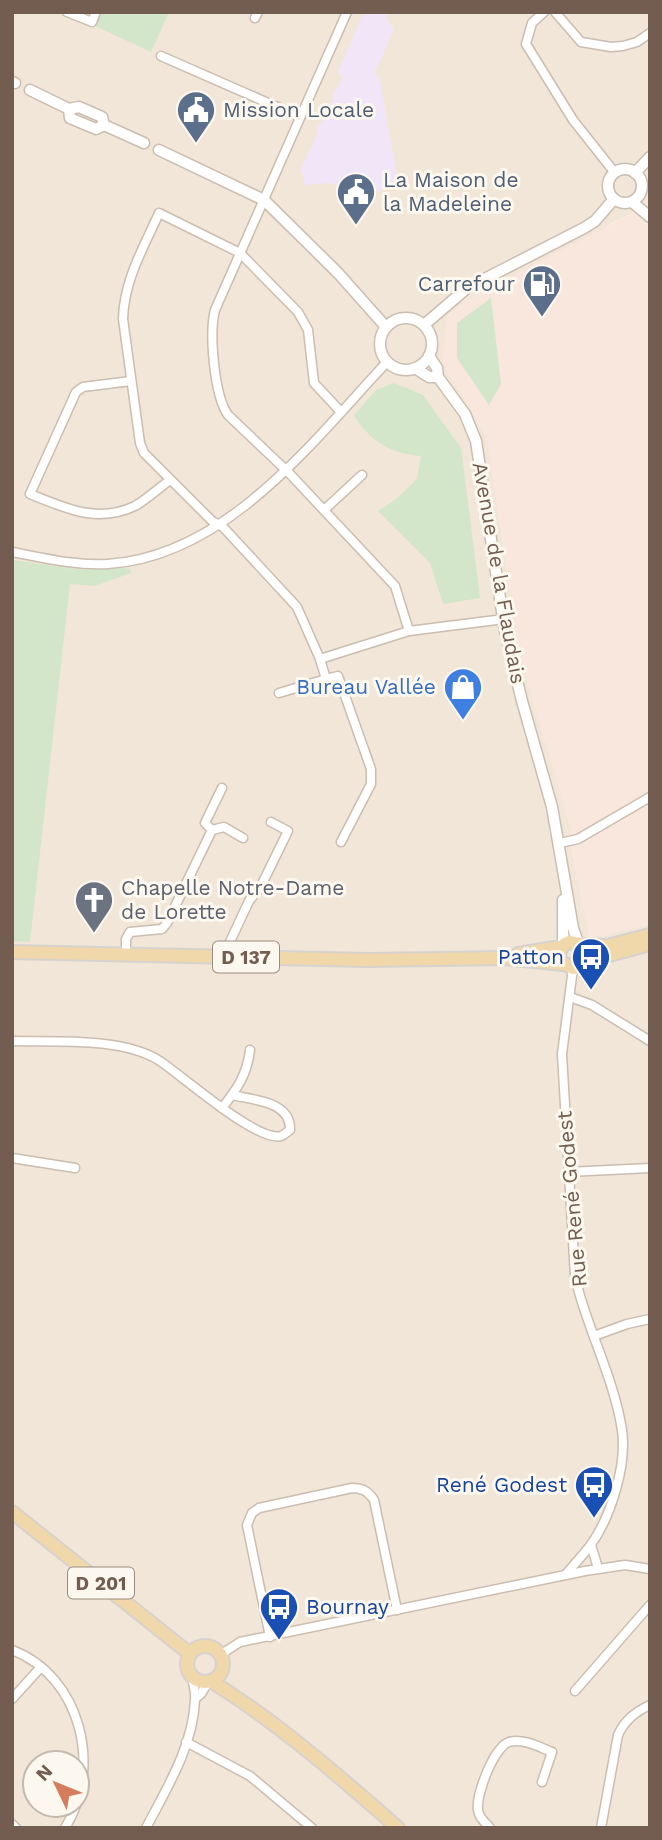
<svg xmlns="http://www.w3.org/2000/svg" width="662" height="1840" font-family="'Work Sans',sans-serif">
<rect width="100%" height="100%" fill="#faf4e9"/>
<path fill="#f1e6d8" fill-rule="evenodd" d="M12 12H650V196L635 212 610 224 442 361 487 436 519 650 571 828 572 851 590 938 650 924V1828H12ZM35 1763H77V1805H35Z"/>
<path fill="#f9e7de" d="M650 196V924L590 938 572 851 571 828 519 650 487 436 442 361 448 314 477 294 635 212Z"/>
<path fill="#f1e6f7" d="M364 12H388L386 18 394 29 374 75H379L399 187 357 194 330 183 304 185 303 174 300 171 318 132 317 126 322 123 334 97 332 96 343 77 337 73Z"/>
<g fill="#d4e6c9">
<path d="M101 12H169L151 52 95 26Z"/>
<path d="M491 298 501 384 489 405 457 358V323Z"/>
<path d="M394 383 423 395 461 448 480 598 443 604 430 563 378 511 396 499 417 479 421 456C391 454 369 441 354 415L376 390Z"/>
<path d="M12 560C39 563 64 569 91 570 103 571 120 566 130 569L131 573 95 586 70 584 30 942 12 941Z"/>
</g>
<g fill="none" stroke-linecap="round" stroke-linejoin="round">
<g stroke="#cbbdb0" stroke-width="11">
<g id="minor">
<path d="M67 12 92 22 96 12"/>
<path d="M347 12 215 310C209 333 214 395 228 415L290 474 395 586 409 631"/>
<path d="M544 12 532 23 526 44 573 120 615 173"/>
<path d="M555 12 581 42 611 47 623 46 637 42 650 33"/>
<path d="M255 18 258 12"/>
<path d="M161 56 300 117"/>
<path d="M131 381 83 387 76 392 30 494C65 508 97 524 135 506 147 499 159 488 170 480"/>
<path d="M324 510 362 475"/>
<path d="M12 552C44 558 76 566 108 564 227 556 312 442 387 362"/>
<path d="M320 659 297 607 223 527 212 521 144 453 140 443 123 319C124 280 144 247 159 213L240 253 298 312 308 330 314 383 341 412"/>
<path d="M326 679 338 676 371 769V784L341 842"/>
<path d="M279 693 326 679 320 659 409 631 504 619"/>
<path d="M212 830 224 827 243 838"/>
<path d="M560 843 578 839 650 797"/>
<path d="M126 955V939L130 932 162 929 167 923 212 830 205 823 222 788"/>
<path d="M228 957V946L249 901 261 886 288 831 271 822"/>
<path d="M570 997 592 1005 650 1041"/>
<path d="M12 1041C55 1042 123 1037 160 1061 181 1075 258 1143 281 1136 284 1135 287 1132 290 1130 291 1101 253 1100 232 1095"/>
<path d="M222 1108C237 1089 247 1075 250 1050"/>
<path d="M12 1158 75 1168"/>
<path d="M568 1172 650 1168"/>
<path d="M594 1336 627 1324 650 1319"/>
<path d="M591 1545 598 1568"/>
<path d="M565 1575C573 1566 582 1556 590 1546 611 1517 627 1465 622 1430 617 1398 605 1367 594 1337 587 1317 579 1297 575 1276L562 1054 573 968"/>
<path d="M270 1637 247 1525 252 1513 259 1508 352 1488C362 1488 368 1491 374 1500L397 1610"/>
<path d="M12 1650C81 1676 103 1768 65 1828"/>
<path d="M220 1655 240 1642 585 1571 625 1565 650 1569"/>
<path d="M575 1691 650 1605"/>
<path d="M196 1698 201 1694 208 1682"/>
<path d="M12 1699 41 1667"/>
<path d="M186 1742 250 1776 312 1828"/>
<path d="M12 1824 16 1828"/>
<path d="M146 1828C167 1788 193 1746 195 1700 196 1693 193 1686 193 1679"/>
<path d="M490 1828C485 1822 479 1818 478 1810 476 1794 494 1747 509 1742 523 1738 539 1747 552 1752L542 1782"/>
<path d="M601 1828 618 1735C625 1720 635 1712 650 1705"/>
</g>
</g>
<g stroke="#cbbdb0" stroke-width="13">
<g id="tertiary">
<path d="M12 82 15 83"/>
<path d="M30 90 69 109 79 107 102 117 104 125 144 143"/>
<path d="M69 109 70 118 96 129 104 125"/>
<path d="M159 150 264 200 338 273 386 327"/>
<circle cx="625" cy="186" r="17"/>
<path d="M635 173 650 157"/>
<path d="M632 202 650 217"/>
<circle cx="406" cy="344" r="26"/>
<path d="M424 325 467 288 584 228 595 221 614 199"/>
<path d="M429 356 437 368 438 377 465 414 476 441 505 631 522 701 552 807 573 928 578 943"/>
<path d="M415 368 429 377H438"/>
<path d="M563 946V900"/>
</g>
</g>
<g stroke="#d8d2ce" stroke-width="16">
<g id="primary">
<path d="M581 945 607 946 650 935"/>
<path d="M12 952 368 960 504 958 563 964"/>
<path d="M518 954 561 947"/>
<path d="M583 962 585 953 580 944 569 942C560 946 557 953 561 962L573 968 583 962 650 944"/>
<path d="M12 1512 190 1654"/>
<circle cx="205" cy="1664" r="18"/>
<path d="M211 1681C278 1723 338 1775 398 1828"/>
</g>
</g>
<use href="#minor" stroke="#fff" stroke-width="8"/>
<use href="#tertiary" stroke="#fff" stroke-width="10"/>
<use href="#primary" stroke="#f1d8aa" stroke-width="12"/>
</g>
<defs>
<g id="civic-pin" transform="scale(2.0125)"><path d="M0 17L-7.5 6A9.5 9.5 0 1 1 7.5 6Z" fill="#5c6f8a" stroke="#fdf8ef"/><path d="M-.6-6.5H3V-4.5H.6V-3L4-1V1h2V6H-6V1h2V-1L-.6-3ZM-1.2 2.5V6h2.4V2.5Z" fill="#fff"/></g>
<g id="fuel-pin" transform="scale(2.0125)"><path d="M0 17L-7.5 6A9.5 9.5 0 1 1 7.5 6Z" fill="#5c6f8a" stroke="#fdf8ef"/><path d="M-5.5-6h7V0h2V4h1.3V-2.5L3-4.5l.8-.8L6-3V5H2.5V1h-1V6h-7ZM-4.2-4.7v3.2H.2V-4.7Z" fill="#fff"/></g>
<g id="shop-pin" transform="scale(2.0125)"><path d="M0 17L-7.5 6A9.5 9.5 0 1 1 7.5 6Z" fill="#3f7fe0" stroke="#fdf8ef"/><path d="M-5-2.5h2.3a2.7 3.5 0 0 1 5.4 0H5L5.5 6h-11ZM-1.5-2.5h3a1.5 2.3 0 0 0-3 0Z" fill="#fff"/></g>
<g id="church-pin" transform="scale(2.0125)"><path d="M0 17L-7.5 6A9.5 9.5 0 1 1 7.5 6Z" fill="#6b7280" stroke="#fdf8ef"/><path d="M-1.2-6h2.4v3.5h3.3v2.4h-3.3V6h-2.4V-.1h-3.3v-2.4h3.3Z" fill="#fff"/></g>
<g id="bus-pin" transform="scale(2.0125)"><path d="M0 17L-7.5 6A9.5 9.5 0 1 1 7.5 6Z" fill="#1a4fb4" stroke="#fdf8ef"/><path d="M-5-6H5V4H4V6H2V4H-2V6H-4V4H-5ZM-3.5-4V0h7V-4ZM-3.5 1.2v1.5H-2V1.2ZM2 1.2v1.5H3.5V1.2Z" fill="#fff"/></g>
</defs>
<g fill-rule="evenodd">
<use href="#civic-pin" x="196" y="110"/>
<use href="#civic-pin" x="356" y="192"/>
<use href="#fuel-pin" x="542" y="284"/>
<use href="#shop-pin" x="463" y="687"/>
<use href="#church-pin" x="94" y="900"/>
<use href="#bus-pin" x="591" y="957"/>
<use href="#bus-pin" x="594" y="1485"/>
<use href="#bus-pin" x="279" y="1607"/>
</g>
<g text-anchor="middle" stroke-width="6" stroke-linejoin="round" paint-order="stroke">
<g fill="#fdf8ef" stroke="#9c8c80" stroke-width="2">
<rect x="213" y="941.5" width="66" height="31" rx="5"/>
<rect x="68" y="1567.5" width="66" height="31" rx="5"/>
</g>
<g font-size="19" font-weight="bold" fill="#725d50">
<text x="246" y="964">D 137</text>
<text x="101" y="1590">D 201</text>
</g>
<g font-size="21" fill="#4e5e75" stroke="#fdf8ef" text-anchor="start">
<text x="223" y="117">Mission Locale</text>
<text x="383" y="187">La Maison de<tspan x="383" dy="24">la Madeleine</tspan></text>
<text x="515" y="291" text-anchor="end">Carrefour</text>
</g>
<g font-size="21" fill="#725d50" stroke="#fdf8ef">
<text transform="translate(499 573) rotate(80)" y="7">Avenue de la Flaudais</text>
<text transform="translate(572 1199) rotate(-95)" y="7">Rue René Godest</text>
</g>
<g font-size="21" fill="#366cbe" stroke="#fdf8ef" text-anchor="end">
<text x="436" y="694">Bureau Vallée</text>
</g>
<g font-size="21" fill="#5b616d" stroke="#fdf8ef" text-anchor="start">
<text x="121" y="895">Chapelle Notre-Dame<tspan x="121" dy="24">de Lorette</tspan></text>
</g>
<g font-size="21" fill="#164399" stroke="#fdf8ef" text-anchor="end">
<text x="564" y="964">Patton</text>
<text x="567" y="1492">René Godest</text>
<text x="306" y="1614" text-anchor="start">Bournay</text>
</g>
</g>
<rect width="662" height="1840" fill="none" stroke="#725d50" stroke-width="28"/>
<g transform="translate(56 1784) rotate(313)"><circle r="33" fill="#fdf8ef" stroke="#c5baaf" stroke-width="2"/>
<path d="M0-5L12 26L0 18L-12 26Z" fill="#d57c5d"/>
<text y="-10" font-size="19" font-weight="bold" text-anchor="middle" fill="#725d50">N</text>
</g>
</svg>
